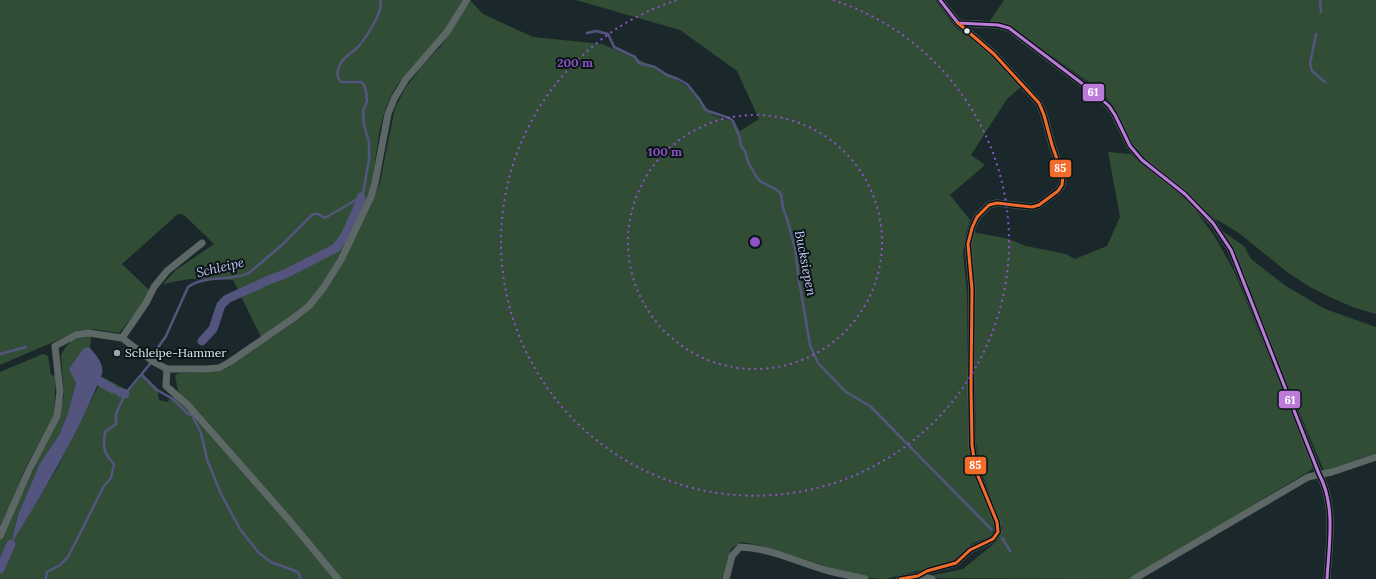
<svg xmlns="http://www.w3.org/2000/svg" width="1376" height="579" font-family="Lora,serif">
<rect width="100%" height="100%" fill="#1b282b"/>
<g fill="#314d35">
<path d="M0 0H465C458 10 452 21 445 30 428 53 402 72 390 98 377 125 377 158 371 187 363 219 330 283 306 306 293 318 276 327 261 337L233 280 189 279 163 284 176 270 214 244 185 216 182 214H178L122 264 149 290 143 304 119 333 93 329 74 333 0 365Z"/>
<path d="M576 0H935L955 27 993 55 1021 87 1007 99 971 155 985 165 950 195 970 220 966 234 963 253 967 294 968 385 970 453 994 523 993 531 991 536 973 543 952 562 885 579C873 579 863 576 852 574 815 565 779 547 741 542L731 549 722 579H0V541L58 417 64 396 61 355 65 348 72 340 91 336 90 348 87 347 73 375 76 383 68 413 59 435 40 463 18 515 12 542 58 467 103 377 129 391 142 376 158 391 159 400 168 402 170 398 175 397 234 453 200 413 178 391 175 375 179 373 217 372 226 369 296 321 311 309 341 265 371 206 380 182 395 108 406 87 423 65 440 47 471 1 483 14 533 37 602 44 644 62 687 86 713 115 734 122 740 131 759 119 737 71 680 30Z"/>
<path d="M1004 0H1376V314L1355 308 1332 298 1310 287 1287 272 1239 233 1214 218 1193 198 1151 164 1135 147 1128 138 1114 106 1094 86 1010 26 989 22Z"/>
<path d="M1108 152 1131 154 1142 165 1170 186 1194 208 1215 237 1234 271 1313 465 1311 470 1131 579 934 578 932 577 934 575 963 569 996 542 1000 534 1002 528 980 468 976 443 973 293 970 254 973 232 1009 239 1026 246 1066 254 1075 259 1107 246 1120 217Z"/>
<path d="M1222 231 1244 246 1251 259 1286 286 1325 309 1376 327V453L1324 471 1280 366 1250 288Z"/>
<path d="M43 354 48 356 51 375 56 376 54 415 25 469 0 530V372Z"/>
</g>
<path fill="#53557e" d="M87 347 90 348C97 356 104 364 102 374 78 434 45 490 11 544L18 515 40 463 59 435 68 413 76 383 69 369 83 349Z"/>
<g fill="none" stroke-linecap="round" stroke-linejoin="round">
<g stroke="#53557e" stroke-width="2.5">
<path d="M1320 0 1321 12"/>
<path d="M587 33 596 31 608 34 614 47 635 57 639 63 655 67 667 75 678 79 687 84 700 100 705 109 708 111 729 118 733 121 740 139 741 146 745 151 748 162 756 176 760 181 777 190 781 194 783 208 788 222 795 249 799 280 810 345 818 363 846 392 870 406 992 530"/>
<path d="M1316 34 1310 64 1312 71 1325 82"/>
<path d="M0 354 26 347"/>
<path d="M142 375 157 390 173 399 187 413 192 415 201 433 207 459 221 494 240 529 259 553 271 562 298 572 301 579"/>
<path d="M1002 538 1010 551"/>
<path d="M46 579 47 572 60 565 68 557 104 486 111 478 114 464C103 453 103 446 105 432L116 424V414L125 394 150 364 152 356 166 336 188 287C206 274 231 282 249 273L283 244 313 214H318L325 218 361 197 363 193 369 160V142L364 125 363 111 367 101 366 91 364 85 361 82H341C335 76 338 66 343 60 347 55 353 52 358 47 365 39 385 10 380 0"/>
</g>
<g stroke="#53557e" stroke-width="9">
<path d="M202 341 213 329 221 305 227 299 271 279 285 274 336 248 345 236 361 200V197"/>
<path d="M99 381 113 389"/>
<path d="M120 392 125 394"/>
<path d="M0 569 11 544"/>
</g>
<g stroke="#5c6766" stroke-width="7">
<path d="M940 0 958 23 998 25 1009 28 1092 91 1109 106 1115 115 1130 146 1142 160 1185 194 1213 223 1231 250 1319 474C1336 505 1329 545 1327 579"/>
<path d="M122 338 146 303 154 287 167 271 202 243"/>
<path d="M167 369 166 386 188 405 289 520 338 579"/>
<path d="M0 536 29 470 57 416 60 392 55 346 76 335 89 333 122 338 154 362 167 369H205L219 368 230 362 295 317 309 306 324 287 341 260 371 197 375 183 388 114 394 99 406 79 447 32 467 0"/>
<path d="M918 576 932 579"/>
<path d="M726 579 732 556 740 547C772 548 799 563 829 571 841 574 853 576 865 579"/>
<path d="M900 579 918 576 927 571 956 563 970 550 993 539 998 532 997 522 976 471 972 445 971 385 972 289 968 244 972 228 977 217 989 205 997 203 1032 207 1039 205 1058 191 1062 185 1063 176 1052 145 1044 115 1039 103 994 54 958 23"/>
<path d="M1134 579 1308 477 1332 472 1376 457"/>
</g>
<g stroke="#091316" stroke-width="6">
<path id="bus-1" d="M940 0 958 23 998 25 1009 28 1092 91 1109 106 1115 115 1130 146 1142 160 1185 194 1213 223 1231 250 1319 474C1336 505 1329 545 1327 579"/>
</g>
<g stroke="#091316" stroke-width="6">
<path id="bus-2" d="M900 579 918 576 927 571 956 563 970 550 993 539 998 532 997 522 976 471 972 445 971 385 972 289 968 244 972 228 977 217 989 205 997 203 1032 207 1039 205 1058 191 1062 185 1063 176 1052 145 1044 115 1039 103 994 54 958 23"/>
</g>
<use href="#bus-1" stroke="#bd7bd9" stroke-width="3"/>
<use href="#bus-2" stroke="#f36c2b" stroke-width="3"/>
</g>
<g fill="none" stroke="#8f53c9" stroke-width="2" stroke-dasharray="2 4">
<circle cx="755" cy="242" r="127"/>
<path d="M833 0A254 254 0 1 1 677 0"/>
</g>
<circle fill="#e0eef2" stroke="#091316" stroke-width="1.5" cx="967" cy="31" r="3.5"/>
<circle fill="#9ba9ac" stroke="#091316" stroke-width="1.5" cx="117" cy="353" r="4"/>
<g text-anchor="middle" stroke-width="4" stroke-linejoin="round" paint-order="stroke">
<g font-size="12" fill="#e0eef2" stroke="#091316" text-anchor="start">
<text x="125" y="357">Schleipe-Hammer</text>
</g>
<g font-size="13" font-style="italic" fill="#c5c8f4" stroke="#091316">
<text transform="translate(806 263) rotate(79)" y="5">Bucksiepen</text>
<text transform="translate(220 267) rotate(-13)" y="5">Schleipe</text>
</g>
</g>
<circle cx="755" cy="242" r="6" fill="#8f53c9" stroke="#091316" stroke-width="2"/>
<g font-size="12" text-anchor="middle" font-weight="bold" fill="#8f53c9" stroke="#091316" stroke-width="4" stroke-linejoin="round" paint-order="stroke">
<text x="575" y="67">200 m</text>
<text x="665" y="156">100 m</text>
</g>
<g stroke="#091316" stroke-width="1.5">
<rect x="1082" y="83" width="23" height="19" rx="4" fill="#bd7bd9"/>
<rect x="1049" y="159" width="23" height="19" rx="4" fill="#f36c2b"/>
<rect x="1278" y="390" width="23" height="19" rx="4" fill="#bd7bd9"/>
<rect x="964" y="456" width="23" height="19" rx="4" fill="#f36c2b"/>
</g>
<g font-size="11" text-anchor="middle" font-weight="bold" fill="#fff">
<text x="1093" y="96">61</text>
<text x="1060" y="172">85</text>
<text x="1290" y="404">61</text>
<text x="975" y="469">85</text>
</g>
</svg>
